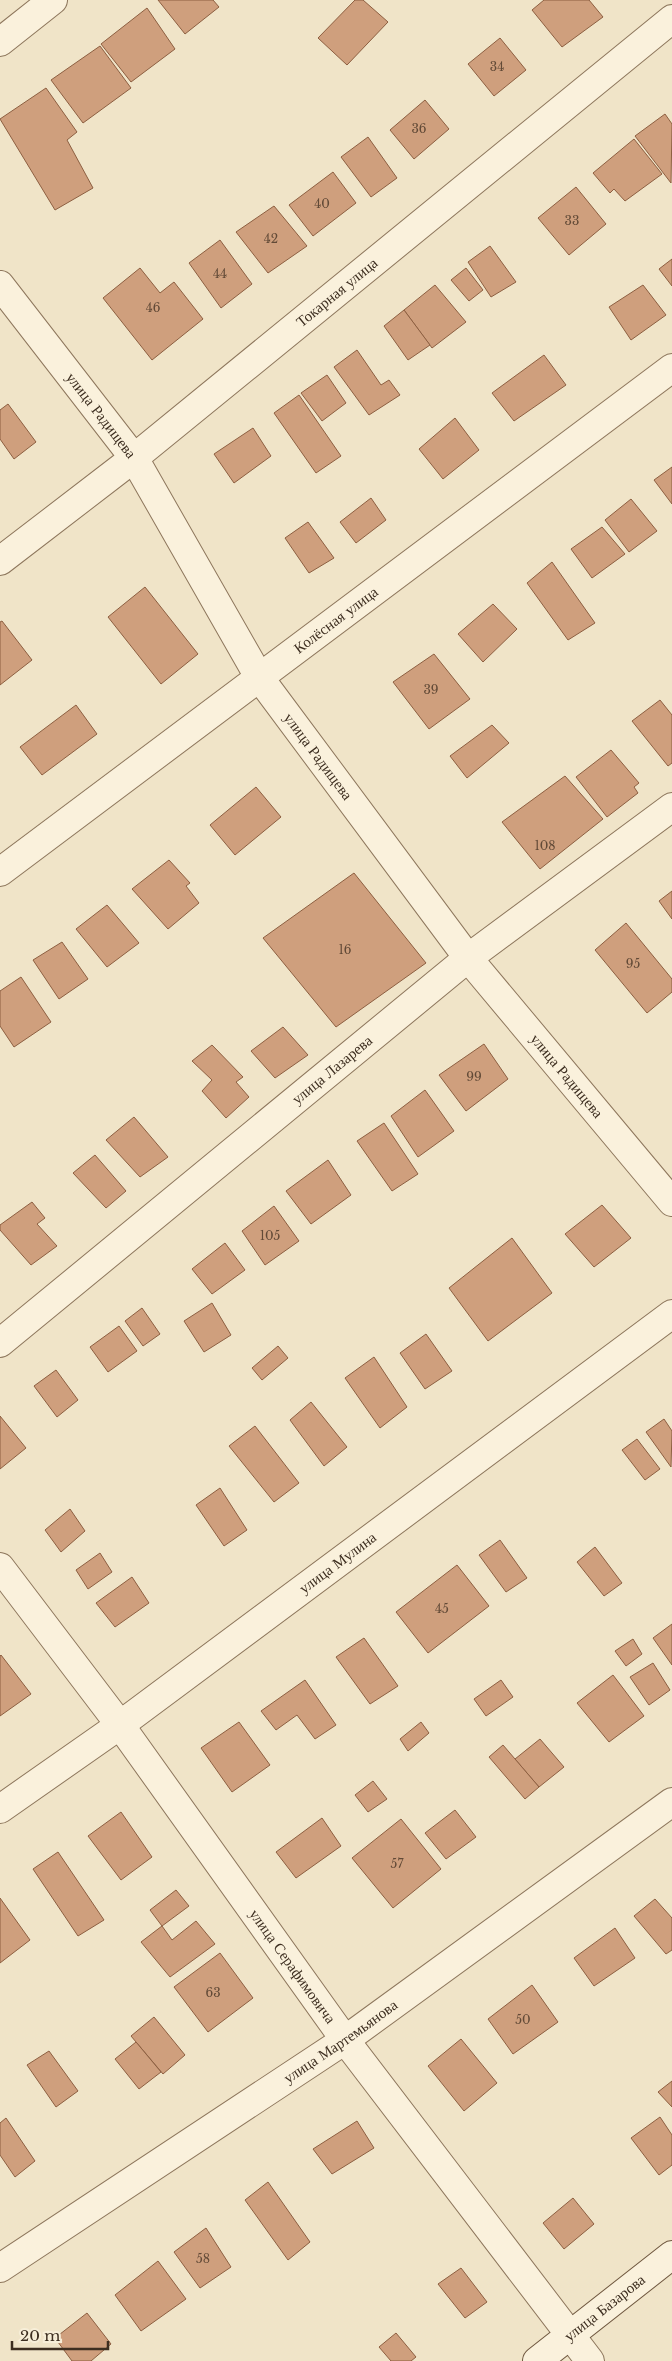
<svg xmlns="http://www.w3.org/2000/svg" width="672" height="2361" font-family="'Libre Baskerville',serif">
<rect width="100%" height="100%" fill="#f0e4c8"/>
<g fill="#cf9f7d" stroke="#8d5f41">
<path d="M158 0H213L219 7 185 34Z"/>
<path d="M355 0H363L388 22 347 65 318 38Z"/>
<path d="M544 0H589L603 17 562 47 532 10Z"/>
<path d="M147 8 175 49 131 82 101 44Z"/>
<path d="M500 38 526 70 494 96 468 64Z"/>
<path d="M100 46 131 88 83 123 51 80Z"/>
<path d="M46 88 77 132 67 140 93 188 55 210 0 119Z"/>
<path d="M425 100 449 129 414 159 390 130Z"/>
<path d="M665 114 672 124 671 183 635 136Z"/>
<path d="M368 137 397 178 371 197 341 157Z"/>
<path d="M634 139 662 174 625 201 614 189 610 193 593 173Z"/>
<path d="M333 172 356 203 313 236 289 205Z"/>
<path d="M576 187 606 224 569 255 538 218Z"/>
<path d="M274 206 307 246 268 273 236 232Z"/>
<path d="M220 240 252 284 221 308 189 263Z"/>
<path d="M490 246 516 282 491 297 468 262Z"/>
<path d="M672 259V286L659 269Z"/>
<path d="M140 268 160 293 174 282 203 319 152 360 103 298Z"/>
<path d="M466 268 483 290 469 301 451 280Z"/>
<path d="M435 285 466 322 432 348 404 310Z"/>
<path d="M643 285 666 315 631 340 609 307Z"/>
<path d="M404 310 430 345 408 360 384 326Z"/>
<path d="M357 350 381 385 389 380 400 395 369 415 334 367Z"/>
<path d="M544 355 566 385 514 421 492 393Z"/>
<path d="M327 375 346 403 322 421 301 393Z"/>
<path d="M299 395 341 456 316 473 274 413Z"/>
<path d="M8 404 36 442 14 459 0 439V410Z"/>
<path d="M455 418 479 450 443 479 419 449Z"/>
<path d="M253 428 271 456 234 483 214 454Z"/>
<path d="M672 467V504L654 480Z"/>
<path d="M371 498 386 520 356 543 340 522Z"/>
<path d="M631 499 657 531 629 552 605 520Z"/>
<path d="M308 522 334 558 309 573 285 538Z"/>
<path d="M602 527 625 554 592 578 571 549Z"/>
<path d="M552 562 595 623 568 640 527 583Z"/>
<path d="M145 587 198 654 161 684 108 617Z"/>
<path d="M493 604 517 629 483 662 458 634Z"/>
<path d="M2 621 32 660 0 685V622Z"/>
<path d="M434 654 470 699 429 729 393 682Z"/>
<path d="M660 700 672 715V763L668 766 632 721Z"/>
<path d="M76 705 97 734 42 775 20 747Z"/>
<path d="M492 725 509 743 467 778 450 756Z"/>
<path d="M611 750 639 783 634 787 638 793 607 817 576 777Z"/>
<path d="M565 776 603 819 540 869 502 822Z"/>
<path d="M256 787 281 817 235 855 210 825Z"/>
<path d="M169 860 190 883 186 886 199 903 168 929 132 889Z"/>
<path d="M354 873 426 963 336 1027 263 938Z"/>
<path d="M672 891V919L659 901Z"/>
<path d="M107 905 139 943 107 967 76 929Z"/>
<path d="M626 923 672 979V992L647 1013 595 950Z"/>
<path d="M62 942 88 979 59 999 33 960Z"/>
<path d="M21 977 51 1022 14 1047 0 1026V991Z"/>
<path d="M283 1027 308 1055 275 1078 251 1051Z"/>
<path d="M484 1044 508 1079 466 1111 439 1075Z"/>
<path d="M212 1045 243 1077 236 1082 249 1097 226 1118 202 1091 212 1080 192 1061Z"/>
<path d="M425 1090 454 1131 418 1157 391 1116Z"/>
<path d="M134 1117 168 1157 140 1177 106 1140Z"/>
<path d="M384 1123 418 1174 392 1191 357 1141Z"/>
<path d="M95 1155 126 1191 106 1208 73 1173Z"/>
<path d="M328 1160 351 1195 311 1224 286 1191Z"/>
<path d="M32 1202 45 1218 37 1224 57 1246 31 1265 0 1230V1225Z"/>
<path d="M602 1205 631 1238 594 1267 565 1234Z"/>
<path d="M274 1206 299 1241 265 1265 242 1231Z"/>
<path d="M512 1238 552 1293 488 1341 449 1288Z"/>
<path d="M225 1243 245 1270 212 1294 192 1269Z"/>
<path d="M212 1303 231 1335 204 1352 184 1321Z"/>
<path d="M142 1308 160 1334 143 1346 125 1321Z"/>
<path d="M119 1326 137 1351 108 1372 90 1347Z"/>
<path d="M426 1334 452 1371 425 1389 400 1353Z"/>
<path d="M278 1346 288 1358 262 1380 252 1368Z"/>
<path d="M374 1357 407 1407 380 1428 345 1378Z"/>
<path d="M56 1370 78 1400 57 1417 34 1386Z"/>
<path d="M311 1402 347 1447 324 1466 290 1420Z"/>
<path d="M0 1416 26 1448 0 1469Z"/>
<path d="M664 1419 672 1431 671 1467 646 1432Z"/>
<path d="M255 1426 299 1483 274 1502 229 1446Z"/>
<path d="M637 1439 660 1469 645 1480 622 1450Z"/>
<path d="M220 1488 247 1530 224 1546 196 1505Z"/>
<path d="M70 1509 85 1531 61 1552 45 1530Z"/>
<path d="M500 1540 527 1578 506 1592 479 1555Z"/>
<path d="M595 1547 622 1583 604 1596 577 1562Z"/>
<path d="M100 1553 112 1572 88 1589 76 1570Z"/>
<path d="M457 1565 489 1606 428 1653 396 1612Z"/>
<path d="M132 1577 149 1603 115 1627 96 1603Z"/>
<path d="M672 1624V1665L653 1638Z"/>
<path d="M364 1638 398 1686 370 1704 336 1657Z"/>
<path d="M633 1639 642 1654 626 1666 615 1651Z"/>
<path d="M1 1655 31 1694 0 1716V1656Z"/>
<path d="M653 1663 670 1690 649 1705 630 1677Z"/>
<path d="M613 1675 644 1716 609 1742 577 1703Z"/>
<path d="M305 1680 336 1725 315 1739 297 1715 276 1730 261 1711Z"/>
<path d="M501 1680 513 1697 486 1716 474 1699Z"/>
<path d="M239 1722 270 1765 232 1792 201 1748Z"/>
<path d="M421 1722 429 1733 408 1751 400 1739Z"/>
<path d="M540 1739 564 1767 539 1787 515 1759Z"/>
<path d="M503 1745 539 1787 525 1799 489 1757Z"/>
<path d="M373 1781 387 1799 368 1812 355 1795Z"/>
<path d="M455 1810 476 1837 446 1859 425 1833Z"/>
<path d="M121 1812 152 1857 121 1880 88 1836Z"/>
<path d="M322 1818 341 1846 296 1878 276 1852Z"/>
<path d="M401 1819 441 1869 393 1908 352 1858Z"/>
<path d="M58 1852 104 1920 78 1936 33 1869Z"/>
<path d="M176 1890 189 1906 162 1926 150 1910Z"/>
<path d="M0 1898 30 1940 0 1963Z"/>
<path d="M655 1899 672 1918V1950L666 1954 634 1916Z"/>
<path d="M196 1921 215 1944 170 1977 141 1942 162 1926 172 1940Z"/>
<path d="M615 1928 635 1958 594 1986 574 1958Z"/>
<path d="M220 1953 253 1998 208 2032 174 1987Z"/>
<path d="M532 1985 558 2022 513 2054 488 2019Z"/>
<path d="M154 2017 185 2055 163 2074 131 2036Z"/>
<path d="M461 2039 497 2083 464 2111 428 2066Z"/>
<path d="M136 2042 161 2072 139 2089 115 2059Z"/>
<path d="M49 2051 78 2091 56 2107 27 2065Z"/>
<path d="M672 2081V2107L658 2092Z"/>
<path d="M660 2117 672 2135V2165L659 2175 631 2138Z"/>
<path d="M6 2118 35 2161 15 2177 0 2155V2123Z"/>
<path d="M357 2121 374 2148 332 2174 313 2149Z"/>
<path d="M268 2182 310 2242 288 2260 245 2200Z"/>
<path d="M573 2198 594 2224 564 2249 543 2223Z"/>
<path d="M206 2228 231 2267 200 2288 174 2252Z"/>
<path d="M158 2261 186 2299 141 2331 115 2295Z"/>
<path d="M461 2268 487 2302 465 2318 438 2284Z"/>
<path d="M87 2313 111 2344 91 2361H72L55 2338Z"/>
<path d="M396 2333 416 2357 411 2361H391L379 2347Z"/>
</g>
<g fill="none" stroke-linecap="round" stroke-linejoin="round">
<g stroke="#8d765c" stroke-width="30">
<g id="minor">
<path d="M0 42 53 0"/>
<path id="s1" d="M0 285 134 458 259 677 468 958 672 1202"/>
<path id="s2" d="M0 561 134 458 672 19"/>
<path id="s3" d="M0 872 672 368"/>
<path id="s4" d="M0 1343 468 958 672 807"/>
<path id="s5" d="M0 1567 120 1725 345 2040 590 2361"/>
<path id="s6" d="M0 1809 120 1725 672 1314"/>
<path id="s7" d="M0 2268 345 2040 672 1802"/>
</g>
</g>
<g stroke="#6f573f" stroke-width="30">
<g id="secondary">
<path id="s8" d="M537 2361 672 2255"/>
</g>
</g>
<use href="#minor" stroke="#faf1dc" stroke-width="28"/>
<use href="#secondary" stroke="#faf1dc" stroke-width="28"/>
</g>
<g text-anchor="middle" stroke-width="4" stroke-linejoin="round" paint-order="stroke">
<g font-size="12" fill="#624a37">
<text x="497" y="71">34</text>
<text x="419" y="133">36</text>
<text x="322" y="208">40</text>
<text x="572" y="225">33</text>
<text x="271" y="243">42</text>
<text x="220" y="278">44</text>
<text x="153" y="312">46</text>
<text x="431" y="694">39</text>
<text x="545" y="850">108</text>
<text x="345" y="954">16</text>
<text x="633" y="968">95</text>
<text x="474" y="1081">99</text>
<text x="270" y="1240">105</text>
<text x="442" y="1613">45</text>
<text x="397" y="1868">57</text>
<text x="213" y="1997">63</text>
<text x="523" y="2024">50</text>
<text x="203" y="2263">58</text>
</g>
<g font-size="15" fill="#3d2e20" stroke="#f7eed8">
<text dy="5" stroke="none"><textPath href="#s2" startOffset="431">Токарная улица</textPath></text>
<text dy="5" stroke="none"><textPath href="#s1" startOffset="165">улица Радищева</textPath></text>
<text dy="5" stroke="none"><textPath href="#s3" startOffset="420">Колёсная улица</textPath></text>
<text dy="5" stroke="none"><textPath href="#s1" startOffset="570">улица Радищева</textPath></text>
<text dy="5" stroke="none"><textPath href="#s4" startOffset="430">улица Лазарева</textPath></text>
<text dy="5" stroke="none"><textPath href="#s1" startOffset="975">улица Радищева</textPath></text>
<text dy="5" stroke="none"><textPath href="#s6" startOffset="418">улица Мулина</textPath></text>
<text dy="5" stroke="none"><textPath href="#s5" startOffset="495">улица Серафимовича</textPath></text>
<text dy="5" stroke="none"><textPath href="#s7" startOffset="409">улица Мартемьянова</textPath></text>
<text dy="5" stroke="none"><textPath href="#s8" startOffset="86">улица Базарова</textPath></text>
</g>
</g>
<path d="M12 2341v8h96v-8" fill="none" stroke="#3d2e20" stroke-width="2.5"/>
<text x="20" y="2341" font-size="15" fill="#3d2e20" stroke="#f7eed8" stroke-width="4" paint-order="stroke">20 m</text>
</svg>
